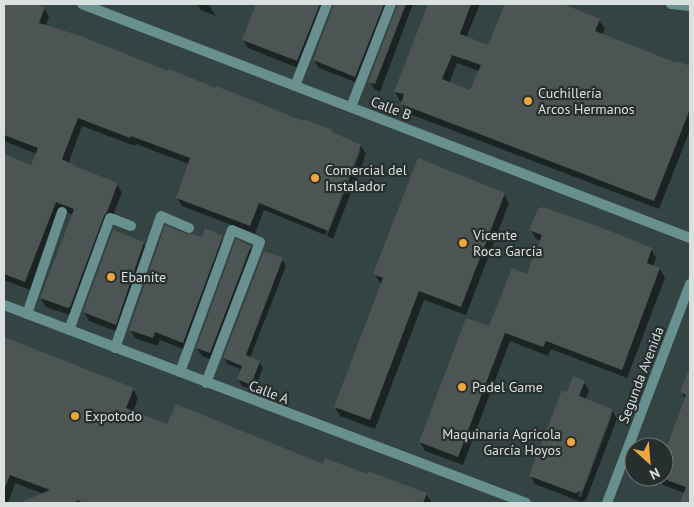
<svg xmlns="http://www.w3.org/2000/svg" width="694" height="507" font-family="'PT Sans',sans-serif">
<rect width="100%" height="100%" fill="#313938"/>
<path fill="#344443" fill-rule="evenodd" d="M4 4H690V503H4ZM634 447H664V477H634Z"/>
<g fill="#0007" fill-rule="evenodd">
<path d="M4 4H32L44 8 49 17 45 27 361 146 366 154 333 239 327 236 361 150H358L325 235 264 210 255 234 182 206 177 198 189 164 136 144 135 146 82 126 68 164 117 184 122 193 73 316 46 307 41 298 73 215 61 210 30 290 4 280V156L32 166 37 154 4 141Z"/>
<path d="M197 4H208L216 16 201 10Z"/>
<path d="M257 4H413L380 92 374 89 370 81 399 5 392 6 360 84 319 68 314 60 335 5 328 6 301 69 248 48 243 40Z"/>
<path d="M429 4H480L466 38 489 47 506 4H561L599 20 605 29 602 35 677 64 678 63 690 68V130L659 209 407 113 402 104 403 101H400L395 92ZM457 63 479 71 471 92 449 83Z"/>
<path d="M504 194 509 203 466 315 424 300 375 429 340 416 335 407 382 284 380 283 375 274Z"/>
<path d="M531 230 651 249 656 258 653 267 660 269 665 278 627 378 551 349 548 356 510 341 463 465 425 451 420 442 490 328 527 276 541 241 536 239Z"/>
<path d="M114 232 144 244 149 253 121 333 89 321 84 312Z"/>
<path d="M186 236 202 239 222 237 227 245 188 351 160 340 157 346 135 338 130 329Z"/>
<path d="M250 247 255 255 214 361 202 356 197 348Z"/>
<path d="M282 259 286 266 250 358 259 362 263 368 254 390 242 386 238 379 242 370 228 364 224 358Z"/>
<path d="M4 338 133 389 138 398 133 412 168 426 324 466 367 475 426 494 432 503H23L44 494 15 483 8 503H4Z"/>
<path d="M690 369V503H681L685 493 663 485 658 477H664V458L686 400 681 392Z"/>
<path d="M584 382 589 391 585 400 612 410 617 419 586 500 581 502 535 484 530 475 568 393ZM610 415H612L581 497 578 496Z"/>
</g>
<g fill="#4c5554" fill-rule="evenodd">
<path d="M4 4H36L45 7 39 23 81 36 168 71 169 69 216 88V86L303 121 304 119 332 130V132L361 145 328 231 259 203 250 226 176 198 190 158 131 136 130 138 78 118 62 159 77 167 118 183 107 212 104 216 70 307H69L68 308 40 298 74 209 56 202 25 282 4 274V154L31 165 38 148 4 135Z"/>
<path d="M256 4H320L297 61 242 40Z"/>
<path d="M334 4H384L355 77 313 60Z"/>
<path d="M398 4H406L375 84 368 82Z"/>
<path d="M428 4H471L460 34 488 45 505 4H563L600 19 595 31 677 63V61L690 66V109L654 201 401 104 404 94 394 92ZM452 55 481 65 470 90 442 79Z"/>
<path d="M418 158 505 193 461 307 419 291 370 420 334 407 383 278 373 274Z"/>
<path d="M543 207 600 227 652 248 647 263 660 268 622 370 546 341 543 347 505 333 458 457 419 442 466 318 489 326 512 268 527 274 542 235 529 230 538 209Z"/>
<path d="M165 225 186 234H192L202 237 205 228 223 236 183 343 155 332 153 338 129 330Z"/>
<path d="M113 230 144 242 116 325 83 312Z"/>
<path d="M236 239 251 246 210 353 196 348Z"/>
<path d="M264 251 283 258 246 355 260 361 251 385 237 379 242 366 223 358Z"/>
<path d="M4 337 134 388 126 408 167 424 176 404 323 464 325 458 367 474 368 471 427 493 423 503H84L77 500 76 503H19L50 490 10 475 4 490Z"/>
<path d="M690 367V503H680L686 487 664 479V454L686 395 680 392Z"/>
<path d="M573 376 585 381 579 396 613 409 582 491 575 493 529 476 562 390 567 392Z"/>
</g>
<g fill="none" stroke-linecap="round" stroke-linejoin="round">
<g stroke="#67908e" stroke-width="10">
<path d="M82 4 690 238"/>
<path d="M671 4 690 6"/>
<path d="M295 86 327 4"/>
<path d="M351 107 391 4"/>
<path d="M4 305 526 503"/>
<path d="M27 314 62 212"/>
<path d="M69 330 110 218 131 226"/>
<path d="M115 348 161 216 189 228"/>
<path d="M180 372 232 230 260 242 206 383"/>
<path d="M607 503 690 284"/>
</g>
</g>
<g fill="#efa73d" stroke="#272f2e" stroke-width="2">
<circle cx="528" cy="101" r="5"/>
<circle cx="315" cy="178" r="5"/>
<circle cx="463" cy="243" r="5"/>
<circle cx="111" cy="277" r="5"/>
<circle cx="462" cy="387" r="5"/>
<circle cx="75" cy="416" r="5"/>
<circle cx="571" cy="442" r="5"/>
</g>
<g text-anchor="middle" stroke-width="4.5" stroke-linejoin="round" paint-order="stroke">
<g font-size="14" fill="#dadfdf" stroke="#272f2e" text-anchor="start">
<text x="538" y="98">Cuchillería<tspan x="538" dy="16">Arcos Hermanos</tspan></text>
<text x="325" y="175">Comercial del<tspan x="325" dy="16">Instalador</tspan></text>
<text x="473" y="240">Vicente<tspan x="473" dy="16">Roca García</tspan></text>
<text x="121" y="282">Ebanite</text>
<text x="472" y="392">Padel Game</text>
<text x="85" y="421">Expotodo</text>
<text x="561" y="439" text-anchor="end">Maquinaria Agrícola<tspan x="561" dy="16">García Hoyos</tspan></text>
</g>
<g font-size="14" fill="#dadfdf" stroke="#272f2e">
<text transform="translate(391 108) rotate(21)" y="5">Calle B</text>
<text transform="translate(641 375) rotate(-69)" y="5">Segunda Avenida</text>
<text transform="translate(269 392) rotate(21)" y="5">Calle A</text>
</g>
</g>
<rect width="694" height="507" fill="none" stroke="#dadfdf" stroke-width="10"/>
<g transform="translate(649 462) rotate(154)"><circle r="24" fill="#272f2e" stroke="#6f7575"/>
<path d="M0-4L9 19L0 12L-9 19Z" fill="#efa73d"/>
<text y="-8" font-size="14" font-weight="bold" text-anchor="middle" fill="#dadfdf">N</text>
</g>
</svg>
